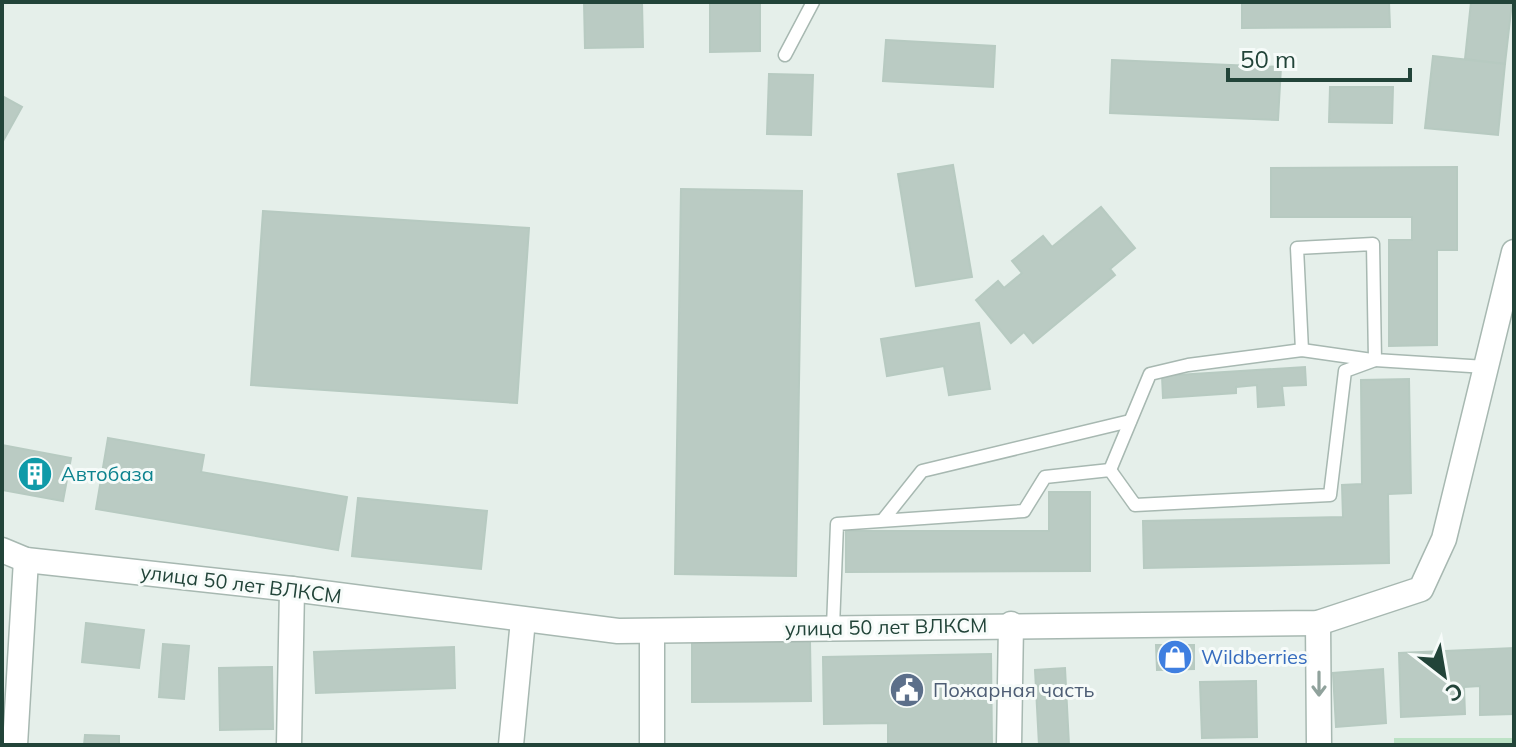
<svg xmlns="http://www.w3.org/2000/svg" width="1516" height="747" font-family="Mulish,sans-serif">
<rect width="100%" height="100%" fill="#e5efea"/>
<rect fill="#bce2c5" x="1394" y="738" width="120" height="7"/>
<g fill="#bacbc3" stroke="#b7cac1" stroke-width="2">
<path d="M584 2H642L643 47 585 48Z"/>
<path d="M710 2H760V51L710 52Z"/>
<path d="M1242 2H1389L1390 27 1242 28Z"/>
<path d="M1471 2H1512L1505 64 1465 59Z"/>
<path d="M886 40 995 46 993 87 883 81Z"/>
<path d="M1433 56 1505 64 1498 135 1425 128Z"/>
<path d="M1112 60 1281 67 1278 120 1110 113Z"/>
<path d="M769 74 813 75 811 135 767 134Z"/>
<path d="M1330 87H1393L1392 123 1329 122Z"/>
<path d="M2 96 22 107 2 143Z"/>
<path d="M953 165 972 277 916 286 898 174Z"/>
<path d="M1457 167V250H1437V345L1389 346V240H1412V217H1271V168Z"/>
<path d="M681 189 802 191 796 576 675 574Z"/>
<path d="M1101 207 1135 248 1110 269 1115 275 1033 343 1024 332 1011 343 976 300 998 281 1004 288 1022 273 1012 261 1043 236 1052 247Z"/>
<path d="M263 211 529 228 517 403 251 385Z"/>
<path d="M979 323 990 389 949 395 944 366 887 376 881 339Z"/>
<path d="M1305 367 1306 385 1282 386 1284 405 1258 407 1257 385 1236 387V393L1163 398 1162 376Z"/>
<path d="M1409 379 1411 493 1388 494 1389 563 1144 568 1143 521 1343 517 1342 485 1362 484 1361 380Z"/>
<path d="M108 438 204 455 201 472 347 497 338 550 96 509Z"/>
<path d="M2 445 71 458 63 501 2 490Z"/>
<path d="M1049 492H1090V571L846 572V531H1049Z"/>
<path d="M358 498 487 511 481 569 352 556Z"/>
<path d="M86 623 144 630 139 668 82 662Z"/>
<path d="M810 641 811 701 692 702V642Z"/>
<path d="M163 644 189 646 184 699 159 697Z"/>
<path d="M1156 645H1194V669L1157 670Z"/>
<path d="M454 647 455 688 316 693 314 652Z"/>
<path d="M1514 648V714L1480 715V686L1464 687 1465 714 1401 717 1399 653Z"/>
<path d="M991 654 992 745H888V723L824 724 823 657Z"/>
<path d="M272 667 273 729 220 730 219 668Z"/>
<path d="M1065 668 1069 745H1039L1035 670Z"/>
<path d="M1383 669 1386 723 1336 727 1333 673Z"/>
<path d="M1256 681 1257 737 1202 738 1200 682Z"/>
<path d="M85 735 119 736V745H84Z"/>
</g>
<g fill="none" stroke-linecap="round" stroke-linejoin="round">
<g stroke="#a7b8b1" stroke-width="15">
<g id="service">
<path d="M785 55 813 2"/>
<path d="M1302 350 1297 248 1373 244 1375 360 1486 367"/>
<path d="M1110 470 1150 374 1188 365 1302 350 1372 360"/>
<path d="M883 520 922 471 1130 421"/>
<path d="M833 627 837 524 1024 511 1045 477 1110 470 1135 505 1330 495 1345 371 1375 360"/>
</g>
</g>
<g stroke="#a7b8b1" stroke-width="27">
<g id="minor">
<path d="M2 550 26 560 292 589 618 631 1318 623 1421 589 1444 539 1514 252"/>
<path d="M1318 623 1319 745"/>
<path d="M652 631V745"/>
<path d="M15 745 26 560"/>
<path d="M289 745 292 589"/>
<path d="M511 745 523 620"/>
<path d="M1009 745 1011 624"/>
</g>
</g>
<use href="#service" stroke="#fff" stroke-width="12"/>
<use href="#minor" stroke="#fff" stroke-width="24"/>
</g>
<defs><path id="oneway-shaft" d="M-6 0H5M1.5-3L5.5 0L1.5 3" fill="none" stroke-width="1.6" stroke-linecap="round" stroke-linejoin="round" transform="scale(2)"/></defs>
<use stroke="#90a29c" href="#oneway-shaft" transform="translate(1319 684) rotate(90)"/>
<defs>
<g id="building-disc" transform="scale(1.8)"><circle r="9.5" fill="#0f9aa8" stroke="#f6fbf9"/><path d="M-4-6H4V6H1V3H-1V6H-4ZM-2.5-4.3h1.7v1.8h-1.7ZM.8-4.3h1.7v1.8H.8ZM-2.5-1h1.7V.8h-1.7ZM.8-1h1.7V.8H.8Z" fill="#fff"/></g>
<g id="shop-disc" transform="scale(1.8)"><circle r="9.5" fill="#3f7fe0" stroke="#f6fbf9"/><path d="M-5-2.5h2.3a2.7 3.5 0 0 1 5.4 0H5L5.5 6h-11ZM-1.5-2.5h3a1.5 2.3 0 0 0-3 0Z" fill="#fff"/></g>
<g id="civic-disc" transform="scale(1.8)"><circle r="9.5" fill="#5c6f8a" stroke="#f6fbf9"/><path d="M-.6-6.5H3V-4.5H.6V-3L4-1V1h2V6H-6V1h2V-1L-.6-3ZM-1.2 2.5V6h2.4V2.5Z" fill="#fff"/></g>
</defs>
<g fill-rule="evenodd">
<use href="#building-disc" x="35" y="474"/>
<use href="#shop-disc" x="1175" y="657"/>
<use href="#civic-disc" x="907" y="690"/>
</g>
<g text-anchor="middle" stroke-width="6" stroke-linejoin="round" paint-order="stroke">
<g font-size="20" fill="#0d838f" stroke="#f6fbf9" text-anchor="start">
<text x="61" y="481">Автобаза</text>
</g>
<g font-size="20" fill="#224439" stroke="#f6fbf9">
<text transform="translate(241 584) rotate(7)" y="7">улица 50 лет ВЛКСМ</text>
<text transform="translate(886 627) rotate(-1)" y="7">улица 50 лет ВЛКСМ</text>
</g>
<g font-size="20" fill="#366cbe" stroke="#f6fbf9" text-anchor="start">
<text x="1201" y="664">Wildberries</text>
</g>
<g font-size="20" fill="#4e5e75" stroke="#f6fbf9" text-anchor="start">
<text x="933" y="697">Пожарная часть</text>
</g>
</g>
<rect width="1516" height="747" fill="none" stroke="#224439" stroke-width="8"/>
<g transform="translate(1444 675) rotate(149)" stroke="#f6fbf9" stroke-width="6" paint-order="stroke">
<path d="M0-6L14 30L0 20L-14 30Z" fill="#224439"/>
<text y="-12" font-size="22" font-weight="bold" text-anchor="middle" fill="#224439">С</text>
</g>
<path d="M1228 68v12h182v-12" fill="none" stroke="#224439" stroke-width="4"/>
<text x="1240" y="68" font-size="24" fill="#224439" stroke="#f6fbf9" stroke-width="6" paint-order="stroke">50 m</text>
</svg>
